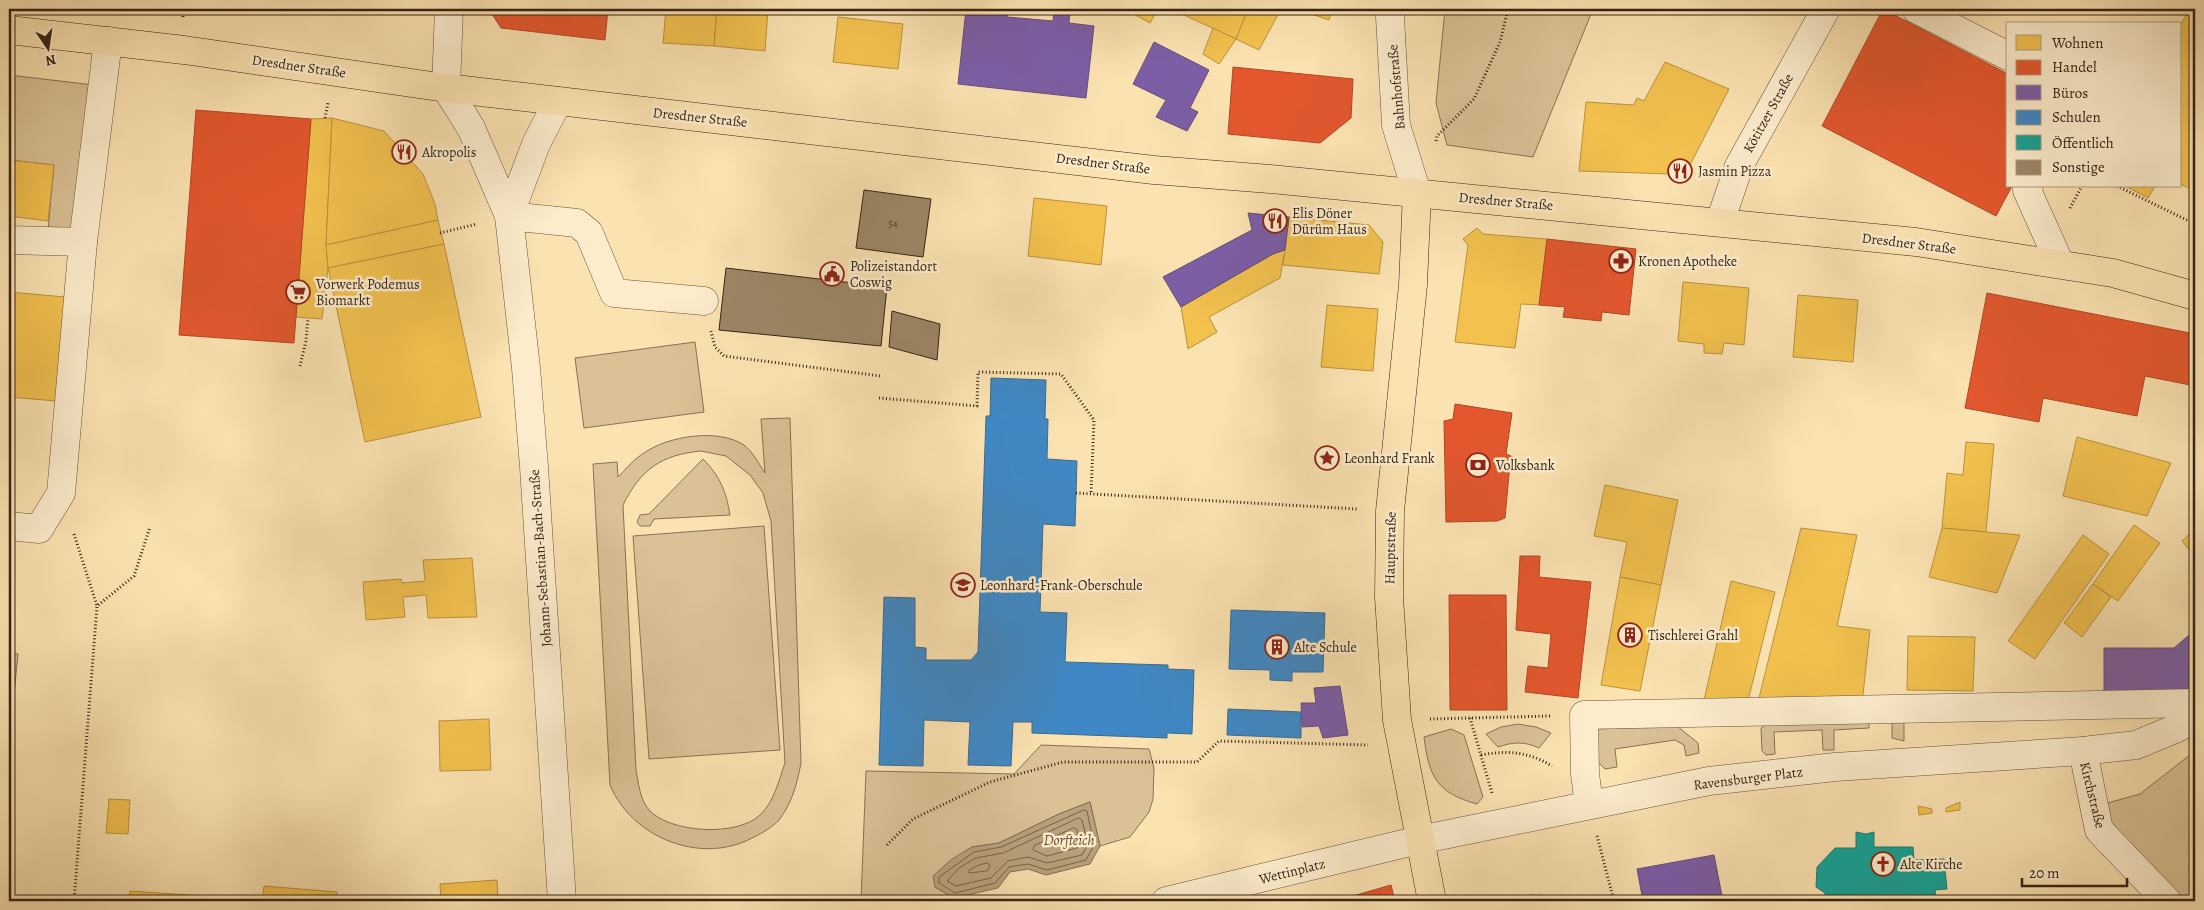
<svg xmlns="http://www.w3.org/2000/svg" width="2204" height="910" font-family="Alegreya,serif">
<rect width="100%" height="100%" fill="#fbe2b1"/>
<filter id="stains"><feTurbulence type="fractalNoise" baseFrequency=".004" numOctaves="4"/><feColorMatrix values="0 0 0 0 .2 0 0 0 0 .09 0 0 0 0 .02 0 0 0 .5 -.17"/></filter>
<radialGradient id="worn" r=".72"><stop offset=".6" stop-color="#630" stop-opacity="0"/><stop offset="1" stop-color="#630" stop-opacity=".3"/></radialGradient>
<g fill="#dac296" stroke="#887256" fill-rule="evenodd">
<path d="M1445 9H1593L1533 157 1447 145 1436 103Z"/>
<path d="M9 75 102 86 83 242 47 241 54 165 9 160Z"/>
<path d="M695 342 704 412 584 428 575 358Z"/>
<path d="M790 418 801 763C797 784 792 803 779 820 773 827 762 833 754 837 702 866 632 838 610 785L593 464 617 462 618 477C626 469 634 459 644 453 668 436 718 428 744 445 753 452 759 464 765 473L761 419ZM701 451 726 456 750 475 763 493 771 521 785 763C779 780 774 802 760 815 737 837 670 833 649 810 640 800 638 781 636 770L623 505C641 469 661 455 701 451Z"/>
<path d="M703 459C720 476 726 491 730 515L654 519 650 526H640L637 522 640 515 649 514Z"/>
<path d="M764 526 780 750 649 759 633 536Z"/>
<path d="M9 653 18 654 9 744Z"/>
<path d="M1892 710 1904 718V741L1892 738Z"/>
<path d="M1869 718V728L1834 730V750H1823L1822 730 1774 732 1775 754 1766 755 1762 751 1761 728 1769 722Z"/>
<path d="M1518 724 1536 727 1551 733 1539 748C1524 741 1513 742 1498 747L1486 734 1501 727Z"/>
<path d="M1677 726 1698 743 1699 753 1686 756 1684 745 1675 740 1615 749 1617 767 1605 769 1598 762 1597 729Z"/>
<path d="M1451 729 1464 735 1483 797 1477 804C1437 793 1429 777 1424 737Z"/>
<path d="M1041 745 1149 749 1154 768 1153 799 1149 812 1130 837 1100 846 1090 802 1059 814 999 843 972 847 935 887 954 898 943 901H861L866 771 1014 774Z"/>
<path d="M2195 751V901H2175L2107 829 2104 804 2140 794Z"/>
</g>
<path fill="#b8a17c" stroke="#846f53" d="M1090 802 1100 846 1090 864 1046 875 1028 869 1010 872 998 888 954 898 935 887 933 876 952 859 972 847 999 843 1059 814Z"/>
<g fill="#f2c14e" stroke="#ba923d">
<path d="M666 9H717L714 46 663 43Z"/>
<path d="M717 9H768L765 51 714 46Z"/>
<path d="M1124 9H1158L1150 23Z"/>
<path d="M1171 9H1248L1236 39Z"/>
<path d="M1248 9H1281L1259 50 1236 39Z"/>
<path d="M1297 9H1333L1329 20Z"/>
<path d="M2189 9H2195V191L2180 184V26Z"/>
<path d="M838 17 903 24 898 69 833 62Z"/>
<path d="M1213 28 1236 39 1219 64 1203 54Z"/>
<path d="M1665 62 1729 89 1689 167 1671 174 1579 171 1586 102 1634 105 1637 98 1644 101Z"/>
<path d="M332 118 326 245 328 268 322 319 296 317 311 119Z"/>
<path d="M332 118 384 131 423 174 435 204 438 220 326 245Z"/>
<path d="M9 160 54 165 48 221 9 216Z"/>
<path d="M2125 186H2155L2148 198Z"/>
<path d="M1034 198 1107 206 1101 265 1028 256Z"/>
<path d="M1289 217 1369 225 1383 242 1379 274 1283 265Z"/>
<path d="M438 220 444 244 328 268 326 245Z"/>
<path d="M1477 228 1483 234 1547 239 1539 305 1521 304 1515 348 1455 342 1468 245 1463 239Z"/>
<path d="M444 244 481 417 365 442 328 268Z"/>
<path d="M1285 250 1280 278 1209 317 1217 332 1188 349 1181 307 1273 254Z"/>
<path d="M1683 282 1749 288 1744 345 1724 343 1722 354 1704 353V344L1678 341Z"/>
<path d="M9 292 65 297 56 401 9 397Z"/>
<path d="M1798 295 1858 300 1853 362 1793 357Z"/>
<path d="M1327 305 1378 309 1373 371 1321 367Z"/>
<path d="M2077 437 2171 463 2147 516 2063 496Z"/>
<path d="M1966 442 1994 444 1986 532 1942 528 1947 473 1963 475Z"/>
<path d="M1605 485 1678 500 1661 585 1620 577 1627 542 1594 536Z"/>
<path d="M2134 525 2160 543 2118 601 2093 584Z"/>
<path d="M1801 528 1857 535 1837 626 1870 630 1862 704 1759 698Z"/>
<path d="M1942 528 2020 535 1997 593 1929 577Z"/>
<path d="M2195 529V557L2182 541Z"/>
<path d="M2083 535 2109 554 2035 659 2008 641Z"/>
<path d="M472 558 477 617 428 618 426 595 403 597 405 617 366 620 363 582 401 579 402 583 425 581 423 560Z"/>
<path d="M1620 577 1661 585 1640 691 1601 685Z"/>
<path d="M1731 581 1775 592 1746 709 1704 700Z"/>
<path d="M2093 584 2111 597 2082 637 2064 623Z"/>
<path d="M1908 636 1975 637 1973 691 1907 690Z"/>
<path d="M489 719 491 770 440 771 439 721Z"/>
<path d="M109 799 130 800 128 834 106 833Z"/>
<path d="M1960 802V810L1946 812V808Z"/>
<path d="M1918 806 1932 809V813L1919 815Z"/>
<path d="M497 880 498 901H441L440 884Z"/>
<path d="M264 886 337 892 336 901H262Z"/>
<path d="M130 891 204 896 203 901H129Z"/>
<path d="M1530 895H1541L1559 901H1508Z"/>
<path d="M1596 896 1597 901H1577Z"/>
</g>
<g fill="#e4572e" stroke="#b04726">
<path d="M495 9H608L605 40 501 28 492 14Z"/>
<path d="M1883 9 2008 74V186H2012L1996 216 1822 126Z"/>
<path d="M1233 67 1353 79 1351 118 1320 143 1228 134Z"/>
<path d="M196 110 311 119 294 343 179 335Z"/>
<path d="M1547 239 1636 249 1629 315 1602 312 1601 321 1563 317 1565 307 1539 305Z"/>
<path d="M1987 293 2195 334V386L2145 376 2137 416 2043 398 2039 422 1965 408Z"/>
<path d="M1455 404 1512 413 1506 454 1513 457 1509 474 1505 518 1497 521 1446 522 1444 421 1453 419Z"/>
<path d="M1520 556H1540L1539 577 1591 582 1578 698 1525 692 1528 666 1548 668 1551 634 1516 630Z"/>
<path d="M1449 595H1506L1507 710H1450Z"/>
<path d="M1391 885 1395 901H1347L1346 898Z"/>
</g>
<g fill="#7b5ea7" stroke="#664c7b">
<path d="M966 9 992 12V9H1008L1007 17 1053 21 1054 11 1070 12 1069 23 1094 26 1086 98 958 84Z"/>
<path d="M1154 42 1209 70 1190 108 1198 112 1187 131 1156 117 1166 100 1133 84Z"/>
<path d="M1248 213 1289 217 1285 250 1273 254 1181 307 1163 277 1252 230Z"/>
<path d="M2195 630V683L2176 697 2104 698V648H2174Z"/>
<path d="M1340 686 1348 735 1323 738 1319 726 1302 727 1301 703H1316L1314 688Z"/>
<path d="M1714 855 1723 901H1643L1637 869Z"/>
</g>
<g fill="#3f88c5" stroke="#3c6a90">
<path d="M991 378 1046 380 1045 419H1048L1047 459 1077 461 1075 526 1043 524 1040 612 1067 613 1065 662 1168 665V669L1194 670 1192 734 1167 733V738L1032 733V722H1013L1011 766 968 765 970 722 924 720 923 766 879 765 884 597 915 598V647L926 648V660H971L978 652 986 416H990Z"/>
<path d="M1231 610 1325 613 1323 672H1292V681L1270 680V670L1229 669Z"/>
<path d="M1228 709 1301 712V738L1227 735Z"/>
</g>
<path fill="#17a398" stroke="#207d71" d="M1856 832 1866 834 1874 832V847H1913L1914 860 1944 859 1947 889 1935 890 1936 901H1908V898L1904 899V901H1825V893L1816 887 1817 867 1835 848H1856Z"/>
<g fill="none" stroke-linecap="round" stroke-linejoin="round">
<g stroke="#776248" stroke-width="1">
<path d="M1084 810 1087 811 1094 845 1086 860 1047 870 1028 864 1009 867 995 883 955 893 939 883V877L974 852 1001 847Z"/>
<path d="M1079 818 1082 820 1088 844 1082 855 1047 863 1028 857 1008 861 991 878 956 886 947 881 959 868 976 858 1003 853Z"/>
<path d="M1074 828 1077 830 1080 843 1077 848 1047 856 1033 850 1034 846Z"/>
<path d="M988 863 990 866 987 871 969 873V870L979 865Z"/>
</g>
</g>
<g fill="#9c8666" stroke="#362315">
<path d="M864 190 931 199 923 257 856 248Z"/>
<path d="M726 268 887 287 881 346 719 330Z"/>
<path d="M892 311 940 324 937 360 889 347Z"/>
</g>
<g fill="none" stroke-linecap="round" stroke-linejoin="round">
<g stroke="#67533c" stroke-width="29">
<g id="minor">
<path d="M449 9 446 88 471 128 509 216 536 144 558 101"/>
<path d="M1392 9 1390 17 1396 125 1417 193"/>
<path d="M1916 9 2008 56"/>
<path d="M2029 186 2027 190 2060 264"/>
<path d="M1720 222 1739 166 1826 9"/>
<path d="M9 240 83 242"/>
<path d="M9 526 39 529 61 493 83 242 108 41"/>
<path d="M2083 751 2099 830 2167 901"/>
<path d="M1589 804 1585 774 1584 715 2195 703"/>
<path d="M562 901 534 467 526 368 509 216 577 223 589 233 614 293 704 301"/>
<path d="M1166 901 1419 840 1709 781 1835 767 2083 751 2136 745 2177 728 2195 718"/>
</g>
</g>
<g stroke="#362315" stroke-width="29">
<g id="major">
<path d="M9 30 184 50 446 88 1154 170 1270 179 1916 242 2113 273 2195 296"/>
<path d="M1417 193 1413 285 1390 511 1389 597 1397 720 1432 901"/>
</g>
</g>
<g stroke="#362315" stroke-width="3" stroke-dasharray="1 2.5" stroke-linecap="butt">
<path d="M183 9V17"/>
<path d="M325 118 328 103"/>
<path d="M1436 141 1437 136 1474 99 1500 42 1508 9"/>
<path d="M2117 186 2195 224"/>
<path d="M2070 208 2082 186"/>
<path d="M440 233 477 224"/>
<path d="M711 331 715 347 724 356 881 376"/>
<path d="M300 366 306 341 308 318"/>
<path d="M879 398 977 406 978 372 1061 374 1094 420 1091 494"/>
<path d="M1076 493 1357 509"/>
<path d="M74 534 97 606"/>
<path d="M1470 718 1492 793"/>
<path d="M1430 719 1551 716"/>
<path d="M1481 755C1508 750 1529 752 1552 766"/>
<path d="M1597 836 1614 901"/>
<path d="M887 845 913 819 990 782 1063 762H1197L1219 741 1368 745"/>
<path d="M74 901 97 606 134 576 150 527"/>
</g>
<use href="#minor" stroke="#fceccc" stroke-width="28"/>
<use href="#major" stroke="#fbe2b1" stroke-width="28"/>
</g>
<defs>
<g id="restaurant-ring" transform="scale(1.25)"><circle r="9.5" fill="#fceccc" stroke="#8f2418" stroke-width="1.5"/><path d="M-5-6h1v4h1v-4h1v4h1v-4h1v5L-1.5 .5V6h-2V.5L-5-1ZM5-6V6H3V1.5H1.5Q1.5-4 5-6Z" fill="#8f2418"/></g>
<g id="pharmacy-ring" transform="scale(1.25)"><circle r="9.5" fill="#fceccc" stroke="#8f2418" stroke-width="1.5"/><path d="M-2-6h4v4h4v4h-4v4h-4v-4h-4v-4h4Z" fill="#8f2418"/></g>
<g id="civic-ring" transform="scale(1.25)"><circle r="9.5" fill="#fceccc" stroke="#8f2418" stroke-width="1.5"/><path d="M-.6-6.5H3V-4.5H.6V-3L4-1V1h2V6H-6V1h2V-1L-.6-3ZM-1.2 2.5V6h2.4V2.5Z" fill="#8f2418"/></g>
<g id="supermarket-ring" transform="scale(1.25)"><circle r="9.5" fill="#fceccc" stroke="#8f2418" stroke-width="1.5"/><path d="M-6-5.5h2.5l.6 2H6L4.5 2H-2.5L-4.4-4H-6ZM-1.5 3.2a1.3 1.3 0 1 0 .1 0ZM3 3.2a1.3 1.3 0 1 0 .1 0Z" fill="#8f2418"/></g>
<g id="sight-ring" transform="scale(1.25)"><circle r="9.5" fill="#fceccc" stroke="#8f2418" stroke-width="1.5"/><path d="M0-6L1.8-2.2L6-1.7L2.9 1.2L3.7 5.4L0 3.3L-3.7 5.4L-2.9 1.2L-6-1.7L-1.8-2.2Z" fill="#8f2418"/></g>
<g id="bank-ring" transform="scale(1.25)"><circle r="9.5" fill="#fceccc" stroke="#8f2418" stroke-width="1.5"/><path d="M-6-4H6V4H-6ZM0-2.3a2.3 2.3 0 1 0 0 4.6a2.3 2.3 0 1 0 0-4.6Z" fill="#8f2418"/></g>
<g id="school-ring" transform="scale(1.25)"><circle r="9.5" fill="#fceccc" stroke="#8f2418" stroke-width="1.5"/><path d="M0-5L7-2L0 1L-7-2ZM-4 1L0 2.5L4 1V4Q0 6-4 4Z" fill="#8f2418"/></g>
<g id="building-ring" transform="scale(1.25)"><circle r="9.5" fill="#fceccc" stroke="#8f2418" stroke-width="1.5"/><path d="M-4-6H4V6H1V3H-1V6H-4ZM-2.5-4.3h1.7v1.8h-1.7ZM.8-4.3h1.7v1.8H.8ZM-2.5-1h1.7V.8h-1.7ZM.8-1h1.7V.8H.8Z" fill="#8f2418"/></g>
<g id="church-ring" transform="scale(1.25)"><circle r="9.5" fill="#fceccc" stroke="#8f2418" stroke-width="1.5"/><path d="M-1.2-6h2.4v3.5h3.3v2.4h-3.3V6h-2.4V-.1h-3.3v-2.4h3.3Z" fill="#8f2418"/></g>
</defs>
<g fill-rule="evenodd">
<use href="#restaurant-ring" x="404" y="152"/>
<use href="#restaurant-ring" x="1680" y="171"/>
<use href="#restaurant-ring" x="1275" y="221"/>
<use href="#pharmacy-ring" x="1621" y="261"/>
<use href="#civic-ring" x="832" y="274"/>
<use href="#supermarket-ring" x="298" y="292"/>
<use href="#sight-ring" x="1327" y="458"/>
<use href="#bank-ring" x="1478" y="465"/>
<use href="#school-ring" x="963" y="585"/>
<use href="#building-ring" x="1630" y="635"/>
<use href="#building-ring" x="1277" y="647"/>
<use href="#church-ring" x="1883" y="864"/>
</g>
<g text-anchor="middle" stroke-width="5" stroke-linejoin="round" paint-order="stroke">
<g font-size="11" fill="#503c29">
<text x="893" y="227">54</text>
</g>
<g font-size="14" fill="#362315" stroke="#fceccc">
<text transform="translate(299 66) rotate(8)" y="5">Dresdner Straße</text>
<text transform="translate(1396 87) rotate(-95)" y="5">Bahnhofstraße</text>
<text transform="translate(1768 113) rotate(-61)" y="5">Kötitzer Straße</text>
<text transform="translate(700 117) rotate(6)" y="5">Dresdner Straße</text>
<text transform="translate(1103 163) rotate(7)" y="5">Dresdner Straße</text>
<text transform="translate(1506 201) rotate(5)" y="5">Dresdner Straße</text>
<text transform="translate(1909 243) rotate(7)" y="5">Dresdner Straße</text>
<text transform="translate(1390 548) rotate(-89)" y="5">Hauptstraße</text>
<text transform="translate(540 558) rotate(-94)" y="5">Johann-Sebastian-Bach-Straße</text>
<text transform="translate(1748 778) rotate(-7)" y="5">Ravensburger Platz</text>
<text transform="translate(2093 795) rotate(76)" y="5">Kirchstraße</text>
<text transform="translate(1292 871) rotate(-14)" y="5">Wettinplatz</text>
</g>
<g font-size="14" fill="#362315" stroke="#fceccc" text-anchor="start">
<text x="422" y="157">Akropolis</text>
<text x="1698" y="176">Jasmin Pizza</text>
<text x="1292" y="218">Elis Döner<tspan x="1292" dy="16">Dürüm Haus</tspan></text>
<text x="1638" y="266">Kronen Apotheke</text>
<text x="850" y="271">Polizeistandort<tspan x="850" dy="16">Coswig</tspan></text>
<text x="316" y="289">Vorwerk Podemus<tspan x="316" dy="16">Biomarkt</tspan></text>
<text x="1344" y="463">Leonhard Frank</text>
<text x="1496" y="470">Volksbank</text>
<text x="980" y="590">Leonhard-Frank-Oberschule</text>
<text x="1648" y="640">Tischlerei Grahl</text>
<text x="1294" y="652">Alte Schule</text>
<text x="1900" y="869">Alte Kirche</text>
</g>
<g font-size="15" font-style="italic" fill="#644f39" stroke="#fceccc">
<text x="1069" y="845">Dorfteich</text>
</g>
</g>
<rect width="2204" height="910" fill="none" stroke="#fbe2b1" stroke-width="30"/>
<rect x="10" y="10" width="2184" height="890" fill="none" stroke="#362315" stroke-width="2.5"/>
<rect x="15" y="15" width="2174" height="880" fill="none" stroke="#362315"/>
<rect x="2006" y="22" width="175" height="165" fill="#fceccc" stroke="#ad9c83"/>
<rect x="2016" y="35" width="25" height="15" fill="#f2c14e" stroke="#ad9c83"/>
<text x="2052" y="48" font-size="15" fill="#362315">Wohnen</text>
<rect x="2016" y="60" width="25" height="15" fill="#e4572e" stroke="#ad9c83"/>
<text x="2052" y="72" font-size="15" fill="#362315">Handel</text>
<rect x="2016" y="85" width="25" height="15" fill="#7b5ea7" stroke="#ad9c83"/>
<text x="2052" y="98" font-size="15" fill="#362315">Büros</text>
<rect x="2016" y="110" width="25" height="15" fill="#3f88c5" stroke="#ad9c83"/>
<text x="2052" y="122" font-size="15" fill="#362315">Schulen</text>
<rect x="2016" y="135" width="25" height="15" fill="#17a398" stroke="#ad9c83"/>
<text x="2052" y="148" font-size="15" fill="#362315">Öffentlich</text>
<rect x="2016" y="160" width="25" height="15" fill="#9c8666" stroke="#ad9c83"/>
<text x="2052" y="172" font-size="15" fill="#362315">Sonstige</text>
<g transform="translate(48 48) rotate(167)" stroke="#fceccc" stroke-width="4" paint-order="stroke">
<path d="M0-4L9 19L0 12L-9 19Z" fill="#362315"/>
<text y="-8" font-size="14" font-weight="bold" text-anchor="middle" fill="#362315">N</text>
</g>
<path d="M2022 878v8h105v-8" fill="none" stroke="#362315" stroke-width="2.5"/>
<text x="2029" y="878" font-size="15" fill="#362315" stroke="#fceccc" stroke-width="4" paint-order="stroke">20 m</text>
<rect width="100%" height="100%" filter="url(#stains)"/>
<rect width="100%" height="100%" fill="url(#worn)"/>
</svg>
